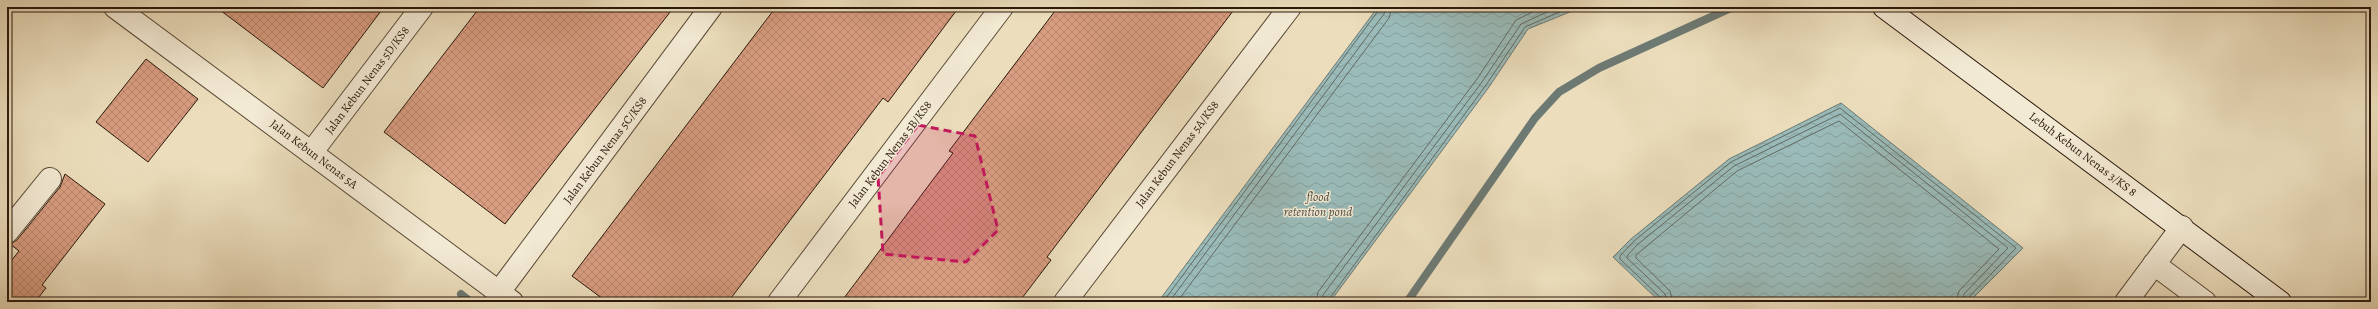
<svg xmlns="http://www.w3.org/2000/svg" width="2378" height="309" font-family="Alegreya,serif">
<defs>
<pattern id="water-waves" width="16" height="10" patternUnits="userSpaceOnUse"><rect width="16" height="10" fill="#9abbb9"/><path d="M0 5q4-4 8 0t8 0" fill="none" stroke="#85a09e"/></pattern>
<pattern id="building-cross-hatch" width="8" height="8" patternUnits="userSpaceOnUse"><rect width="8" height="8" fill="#d99d81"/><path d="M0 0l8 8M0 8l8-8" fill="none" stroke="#ba866e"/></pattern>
</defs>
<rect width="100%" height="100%" fill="#ecdebd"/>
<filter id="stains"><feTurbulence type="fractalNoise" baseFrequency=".005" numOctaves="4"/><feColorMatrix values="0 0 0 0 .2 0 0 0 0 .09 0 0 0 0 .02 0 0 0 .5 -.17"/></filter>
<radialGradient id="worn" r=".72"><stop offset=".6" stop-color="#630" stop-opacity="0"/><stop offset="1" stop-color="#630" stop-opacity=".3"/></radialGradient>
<g fill="url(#water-waves)" stroke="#6d7a74">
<path d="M1378 7H1582L1528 29 1489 87 1330 302H1158Z"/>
<path d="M1841 103 2023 248 1969 302H1660L1613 257 1631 239 1729 159Z"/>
</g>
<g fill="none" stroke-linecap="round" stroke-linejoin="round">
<g stroke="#626a62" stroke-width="1">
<path d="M1163 302 1381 7"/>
<path d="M1169 302 1384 14 1386 7"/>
<path d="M1177 302 1389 18 1392 7"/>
<path d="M1316 302 1318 292 1477 79 1516 20 1543 7"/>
<path d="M1322 302 1323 295 1482 82 1521 24 1558 7"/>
<path d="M1327 302 1486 85 1525 27 1571 7"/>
<path d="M1662 302 1661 298 1620 259V256L1634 241 1731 162 1840 108 2016 248 1968 298 1967 302"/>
<path d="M1667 302 1665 294 1627 258V256L1637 245 1734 166 1840 114 2008 248 1964 294 1962 302"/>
<path d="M1673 302 1670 291 1636 258V255L1737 171 1839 121 1999 249 1959 291 1956 302"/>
</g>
<g stroke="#6d7a74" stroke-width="8">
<path d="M461 294 471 302"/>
<path d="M1407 302 1535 118 1559 92 1599 68 1733 7"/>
</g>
</g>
<g fill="url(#building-cross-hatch)" stroke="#2a180c">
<path d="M216 7H384L323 88Z"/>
<path d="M480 7H674L505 224 384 132Z"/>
<path d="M776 7H959L888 102 883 98 728 302H607L572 276Z"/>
<path d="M1058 7H1236L1047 257 1051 260 1019 302H841L953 153 949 151Z"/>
<path d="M146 59 198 99 148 162 96 122Z"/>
<path d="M65 174 105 204 42 285 46 288 35 302H7V266L19 251 10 244 17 240 60 187Z"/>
</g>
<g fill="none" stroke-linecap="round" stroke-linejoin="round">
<g stroke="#5a4a38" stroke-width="24">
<g id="street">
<path d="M115 7 512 302"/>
<path d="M311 153 422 7"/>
<path d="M7 232 50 179"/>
<path d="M2154 264 2205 302"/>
<path d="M499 292 711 7"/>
<path d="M779 302 1002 7"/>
<path d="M1065 302 1290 7"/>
<path d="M2126 302 2182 227"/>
</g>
</g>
<g stroke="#2a180c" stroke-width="24">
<path id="secondary" d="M1884 7 2280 302"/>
</g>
<use href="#street" stroke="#f3ead4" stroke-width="22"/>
<use href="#secondary" stroke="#f3ead4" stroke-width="22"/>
</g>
<path fill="#c2185b" fill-opacity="0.2" stroke="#c2185b" stroke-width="3" stroke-dasharray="8 5" stroke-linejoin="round" d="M918 125 975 136 998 230 966 262 883 254 878 177Z"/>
<g text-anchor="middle" stroke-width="3" stroke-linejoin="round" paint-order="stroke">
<g font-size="12" fill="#2a180c" stroke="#f3ead4">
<text transform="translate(367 80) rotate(-53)" y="4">Jalan Kebun Nenas 5D/KS8</text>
<text transform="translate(605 150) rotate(-53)" y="4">Jalan Kebun Nenas 5C/KS8</text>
<text transform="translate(314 154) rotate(37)" y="4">Jalan Kebun Nenas 5A</text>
<text transform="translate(890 154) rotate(-53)" y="4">Jalan Kebun Nenas 5B/KS8</text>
<text transform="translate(1177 154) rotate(-53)" y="4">Jalan Kebun Nenas 5A/KS8</text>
<text transform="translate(2083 154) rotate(37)" y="4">Lebuh Kebun Nenas 3/KS 8</text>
</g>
<g font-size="13" font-style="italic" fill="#515149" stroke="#f3ead4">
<text x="1318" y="201">flood<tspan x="1318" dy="15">retention pond</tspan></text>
</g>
</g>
<rect width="2378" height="309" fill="none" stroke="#ecdebd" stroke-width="24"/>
<rect x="8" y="8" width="2362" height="293" fill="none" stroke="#2a180c" stroke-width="2"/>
<rect x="12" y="12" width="2354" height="285" fill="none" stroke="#2a180c"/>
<rect width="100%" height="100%" filter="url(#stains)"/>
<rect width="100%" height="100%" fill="url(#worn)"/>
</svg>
